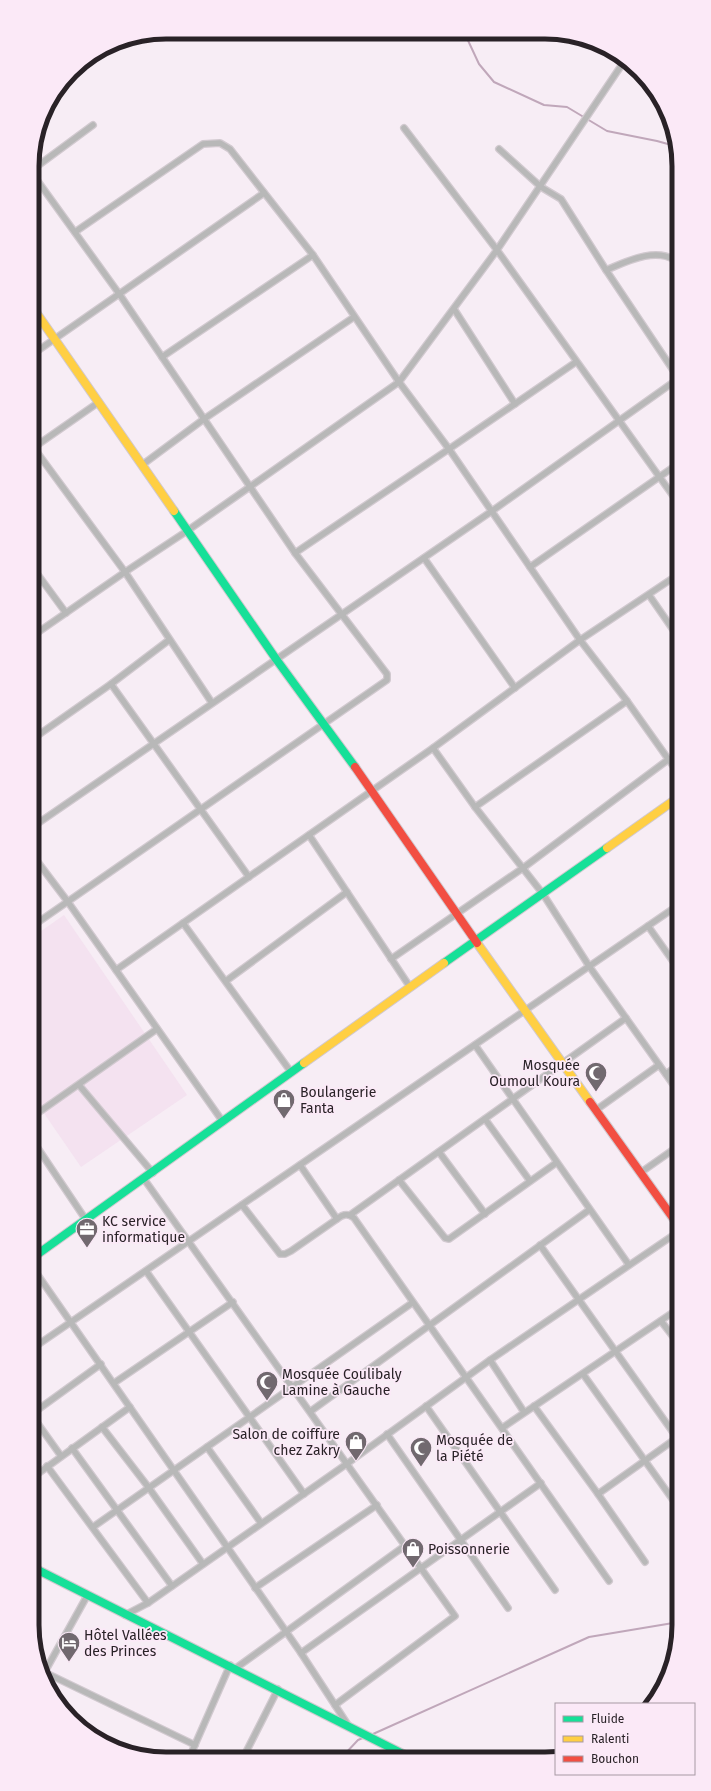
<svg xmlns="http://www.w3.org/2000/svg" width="711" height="1791" font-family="'Fira Sans',sans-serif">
<rect width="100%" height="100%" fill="#f7edf5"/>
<path fill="#f4e2f0" d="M64 915 187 1095 81 1167 39 1106 35 1108 34 936Z"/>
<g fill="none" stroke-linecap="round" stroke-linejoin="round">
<g stroke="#c0a7ba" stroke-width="2">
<path d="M465 34 479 64 494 82 544 105 567 107 607 131 657 141 675 146"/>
<path d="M373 1734 589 1637 679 1622"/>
<path d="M343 1756 358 1740 365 1737"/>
</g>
<g stroke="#d1c9cf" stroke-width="8">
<g id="street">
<path d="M404 128 497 250 676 500"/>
<path d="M499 149 541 187 561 199 606 270 675 373"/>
<path d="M32 170 93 125"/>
<path d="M32 173 120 295 295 553 387 674V680L34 925"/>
<path d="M75 232 203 144 220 143 230 149 313 255 399 382 449 449 580 640 627 701 676 770"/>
<path d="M606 270C626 262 654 247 675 260"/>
<path d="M454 309 515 404"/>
<path d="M33 354 264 193"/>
<path d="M162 357 313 255"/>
<path d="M33 448 99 402"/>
<path d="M34 448 125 572 212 703"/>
<path d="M142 465 204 419 354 317"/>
<path d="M295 553 449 449 576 362"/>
<path d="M424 558 515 688"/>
<path d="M530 567 675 466"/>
<path d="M33 568 66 613"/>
<path d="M649 595 676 634"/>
<path d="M34 635 125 572 187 531 399 382 497 250 625 60"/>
<path d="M111 684 249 877"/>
<path d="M34 738 111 684 169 640"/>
<path d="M433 748 475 807 543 894 589 966 677 1090"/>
<path d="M475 807 627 701"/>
<path d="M34 826 492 511 675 381"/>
<path d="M309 835 410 987"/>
<path d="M34 857 68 902 223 1122"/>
<path d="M183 923 291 1072"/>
<path d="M648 926 677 967"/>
<path d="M391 959 523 868 669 759"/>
<path d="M116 970 433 748 580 640 676 576"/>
<path d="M226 981 347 892"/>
<path d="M475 1045 629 1265"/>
<path d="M666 1074 677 1066"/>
<path d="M79 1085 153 1173"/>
<path d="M596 1110 659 1065"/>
<path d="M35 1115 157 1029"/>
<path d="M485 1119 530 1181"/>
<path d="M35 1144 86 1220"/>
<path d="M439 1152 485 1214"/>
<path d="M300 1165 337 1219C343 1214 348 1213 354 1218L609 1581"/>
<path d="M640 1173 677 1147"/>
<path d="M144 1179 455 1616 335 1705"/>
<path d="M399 1180 445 1238 449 1239 556 1163"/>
<path d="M242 1205 280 1254H285L291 1251 337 1219"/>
<path d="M350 1215 626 1018"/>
<path d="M540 1245 677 1438"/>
<path d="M35 1271 301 1653 348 1725"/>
<path d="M146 1271 304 1494"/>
<path d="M661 1321 678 1343"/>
<path d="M36 1346 677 906"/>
<path d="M490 1360 524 1412"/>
<path d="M583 1374 678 1507"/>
<path d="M114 1383 233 1302"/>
<path d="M426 1406 555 1590"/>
<path d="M534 1406 598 1494 645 1562"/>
<path d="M36 1411 101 1364"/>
<path d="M311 1411 589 1210"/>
<path d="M36 1421 61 1456"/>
<path d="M102 1427 149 1488 203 1564"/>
<path d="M502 1428 678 1309"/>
<path d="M387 1434 508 1608"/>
<path d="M207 1447 261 1523"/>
<path d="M72 1448 172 1586"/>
<path d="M47 1466 148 1603"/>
<path d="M36 1475 130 1407"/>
<path d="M598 1494 678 1437"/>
<path d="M93 1527 412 1303"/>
<path d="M255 1588 377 1505"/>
<path d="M125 1615 148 1603 348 1463 490 1360 678 1232"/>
<path d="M301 1653 541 1483"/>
<path d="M236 1668 406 1545"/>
<path d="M44 1672 195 1745"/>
<path d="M43 1675 87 1596"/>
<path d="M190 1756 230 1665"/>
<path d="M244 1756 278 1689"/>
</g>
</g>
<g stroke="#d1c9cf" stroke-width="10">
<g id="fast">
<path d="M174 511 276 659 355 767"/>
<path d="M444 963 607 848"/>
<path d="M35 1256 304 1063"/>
<path d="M36 1569 405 1755"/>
</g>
</g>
<g stroke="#d1c9cf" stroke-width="10">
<g id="slow">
<path d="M33 308 174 511"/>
<path d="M607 848 676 799"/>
<path d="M477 943 590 1102"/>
<path d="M304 1063 444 963"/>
</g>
</g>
<g stroke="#d1c9cf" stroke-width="10">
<g id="jam">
<path d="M355 767 477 943"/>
<path d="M590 1102 678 1225"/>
</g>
</g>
<use href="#street" stroke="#b8b8b8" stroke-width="5.5"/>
<use href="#fast" stroke="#16e098" stroke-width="8"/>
<use href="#slow" stroke="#ffcf43" stroke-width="8"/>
<use href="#jam" stroke="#f24e42" stroke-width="8"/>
</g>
<defs>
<g id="mosque-pin" transform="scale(1.15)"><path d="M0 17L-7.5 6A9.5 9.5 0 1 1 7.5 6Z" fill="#71696f" stroke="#fbe9f7"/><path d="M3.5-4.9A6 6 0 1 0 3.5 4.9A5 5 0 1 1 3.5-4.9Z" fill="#fff"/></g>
<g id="shop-pin" transform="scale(1.15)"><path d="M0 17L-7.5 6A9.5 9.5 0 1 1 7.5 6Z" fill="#71696f" stroke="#fbe9f7"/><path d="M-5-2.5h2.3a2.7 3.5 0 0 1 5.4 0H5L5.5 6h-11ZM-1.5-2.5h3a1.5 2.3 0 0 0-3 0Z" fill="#fff"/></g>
<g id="office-pin" transform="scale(1.15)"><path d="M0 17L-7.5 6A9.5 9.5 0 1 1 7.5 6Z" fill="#71696f" stroke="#fbe9f7"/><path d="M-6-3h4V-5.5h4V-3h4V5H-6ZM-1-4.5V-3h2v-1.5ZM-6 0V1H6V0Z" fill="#fff"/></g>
<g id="hotel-pin" transform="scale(1.15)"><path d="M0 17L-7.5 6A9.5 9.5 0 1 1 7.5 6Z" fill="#71696f" stroke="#fbe9f7"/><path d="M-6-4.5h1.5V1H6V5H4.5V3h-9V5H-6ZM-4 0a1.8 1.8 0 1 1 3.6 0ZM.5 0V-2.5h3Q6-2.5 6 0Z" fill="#fff"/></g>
</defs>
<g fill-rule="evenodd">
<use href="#mosque-pin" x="596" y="1073"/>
<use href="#shop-pin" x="284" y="1100"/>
<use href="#office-pin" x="87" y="1229"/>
<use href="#mosque-pin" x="267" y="1382"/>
<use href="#shop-pin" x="356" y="1442"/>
<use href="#mosque-pin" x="421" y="1448"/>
<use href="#shop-pin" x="413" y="1549"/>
<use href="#hotel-pin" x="69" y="1643"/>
</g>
<g text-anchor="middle" stroke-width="3.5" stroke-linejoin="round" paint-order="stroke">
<g font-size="14" fill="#292227" stroke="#fbe9f7" text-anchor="start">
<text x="580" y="1070" text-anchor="end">Mosquée<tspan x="580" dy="16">Oumoul Koura</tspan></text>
<text x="300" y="1097">Boulangerie<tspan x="300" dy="16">Fanta</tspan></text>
<text x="102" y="1226">KC service<tspan x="102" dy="16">informatique</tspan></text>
<text x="282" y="1379">Mosquée Coulibaly<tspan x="282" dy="16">Lamine à Gauche</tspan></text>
<text x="340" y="1439" text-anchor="end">Salon de coiffure<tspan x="340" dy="16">chez Zakry</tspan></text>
<text x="436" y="1445">Mosquée de<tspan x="436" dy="16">la Piété</tspan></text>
<text x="428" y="1554">Poissonnerie</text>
<text x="84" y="1640">Hôtel Vallées<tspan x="84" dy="16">des Princes</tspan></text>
</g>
</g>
<path d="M0 0H711V1791H0ZM166 39H545A127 127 0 0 1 672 166V1625A127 127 0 0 1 545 1752H166A127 127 0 0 1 39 1625V166A127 127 0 0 1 166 39Z" fill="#fbe9f7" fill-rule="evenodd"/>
<path fill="none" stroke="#292227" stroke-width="5" d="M166 39H545A127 127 0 0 1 672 166V1625A127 127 0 0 1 545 1752H166A127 127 0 0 1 39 1625V166A127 127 0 0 1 166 39Z"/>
<rect x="555" y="1703" width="140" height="72" fill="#fbe9f7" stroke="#a799a4"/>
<rect x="563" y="1716" width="20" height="6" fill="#16e098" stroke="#a799a4"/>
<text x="591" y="1723" font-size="12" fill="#292227">Fluide</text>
<rect x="563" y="1736" width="20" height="6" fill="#ffcf43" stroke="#a799a4"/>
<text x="591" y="1743" font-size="12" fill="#292227">Ralenti</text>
<rect x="563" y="1756" width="20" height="6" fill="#f24e42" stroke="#a799a4"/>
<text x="591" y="1763" font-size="12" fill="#292227">Bouchon</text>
</svg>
